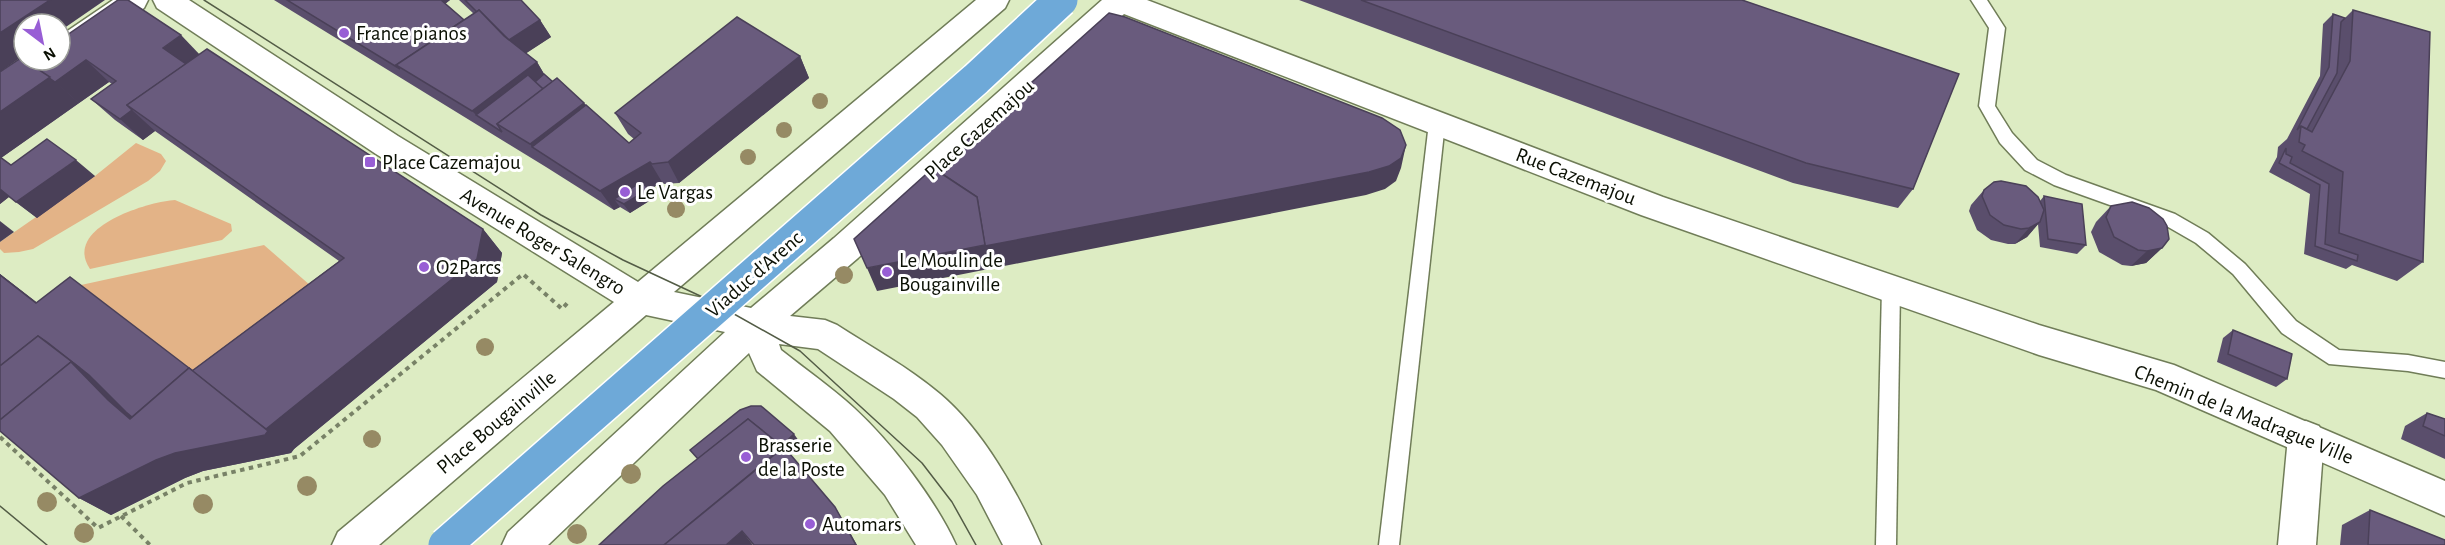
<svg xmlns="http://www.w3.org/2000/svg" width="2445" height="545" font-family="'Alegreya Sans',sans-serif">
<rect width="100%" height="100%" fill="#ddecc3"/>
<g fill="#e3b387">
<path d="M136 143 161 154 166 161 160 171 148 181 33 249 19 252 4 253 0 249V242L95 176Z"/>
<path d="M175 200 231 224 232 231 222 240 90 269C62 228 146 202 175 200Z"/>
<path d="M264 245 334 306 193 371 81 285Z"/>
</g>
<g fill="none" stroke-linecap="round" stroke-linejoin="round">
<g stroke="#707d58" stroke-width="3">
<g id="lane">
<path d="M1971 0H1987L2005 28 1995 106 2012 133 2037 160 2066 175 2175 214 2208 233 2245 264 2296 321 2339 350 2408 355 2445 362V378L2408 371 2329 364 2282 333 2233 274 2196 243 2163 224 2054 185 2025 170 2000 143 1979 106 1989 28Z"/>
<path d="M1437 116 1443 118 1445 123 1399 545H1379L1429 123 1431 118Z"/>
<path d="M1891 280 1897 283 1900 288 1896 545H1876L1882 288 1885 283Z"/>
</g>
</g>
<g stroke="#707d58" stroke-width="3">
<g id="street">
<path d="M113 0H148L144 8 70 59 60 62 53 60H60V36Z"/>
<path d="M2306 421 2319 426 2324 437 2316 545H2278L2288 437 2293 426Z"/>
</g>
</g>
<g stroke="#707d58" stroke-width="3">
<path id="secondary" d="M153 0H189L398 136 638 282 976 0H1009L1005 8 674 292 751 308 834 238 1102 0H1147L1663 197 2039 325 2174 365 2445 481V516L2156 390 2039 355 1641 215 1124 14 858 258 790 316 825 320 837 325C871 347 908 367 940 394 983 430 1018 493 1041 545H1003L977 495 942 445 917 417 894 399 818 349 779 344 781 350C805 369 831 387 854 408 891 442 935 499 956 545H916L885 495 830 431 757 371 749 353 548 545H502L508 532 725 332 646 315 379 545H332L338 532 614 302 376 154 157 8Z"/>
</g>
<g stroke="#788267" stroke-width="4" stroke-dasharray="4.5 4.5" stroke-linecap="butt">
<path d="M0 437 98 528 187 483 300 456 523 274 562 309 570 300"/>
<path d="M121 516 150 545"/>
</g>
<use href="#lane" fill="#fff" fill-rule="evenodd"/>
<use href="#street" fill="#fff" fill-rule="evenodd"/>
<use href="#secondary" fill="#fff" fill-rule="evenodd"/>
<g stroke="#535c46" stroke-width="1.5">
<path d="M204 0 541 215 623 260 711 301 800 351 922 463 952 502 976 545"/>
<path d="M0 506 47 545"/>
</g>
<g stroke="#fff" stroke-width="36" stroke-linecap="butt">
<path id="highway-bridge" d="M445 545 976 79 1061 0"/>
</g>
<use href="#highway-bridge" stroke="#6ea9d8" stroke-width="33"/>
</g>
<g fill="#968a64">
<circle cx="820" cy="101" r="8"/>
<circle cx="784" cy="130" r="8"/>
<circle cx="748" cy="157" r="8"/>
<circle cx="676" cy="209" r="9"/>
<circle cx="844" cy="275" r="9"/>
<circle cx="485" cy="347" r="9"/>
<circle cx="372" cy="439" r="9"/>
<circle cx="631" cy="474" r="10"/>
<circle cx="307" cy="486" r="10"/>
<circle cx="47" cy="502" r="10"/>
<circle cx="203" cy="504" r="10"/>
<circle cx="84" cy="533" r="10"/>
<circle cx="577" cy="534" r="10"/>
</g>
<g fill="#5a4e6c">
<path d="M274 0H450L445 4 464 20 474 14 459 0H521L540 20 551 37 526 53 537 62 544 74 553 82 584 103 586 105 629 143 634 139 628 134 615 113 800 56 809 78 679 183 664 184 662 182 649 190 654 198 630 213 620 207 614 210 546 167Z"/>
<path d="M1299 0H1742L1913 189 1898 208 1793 183Z"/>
<path d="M2353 10 2423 262 2397 281 2352 265 2346 269 2304 254 2310 194 2269 172 2277 157 2278 147 2287 139 2320 76 2323 24 2333 14 2345 18Z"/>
<path d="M199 54 483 229 502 253 497 282 294 449 291 453 203 471 185 478 111 515 79 498 0 431V274L37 303 193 370 339 261 155 131 143 140 115 120 91 99 112 84 109 82 1 158 11 165 95 176 37 218 9 197 0 204V72L27 62Z"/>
<path d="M1984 190 2040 201 2044 196 2086 245 2077 254 2040 247 2038 224 2027 237 2015 244H2008L1991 240 1977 230 1969 211 1971 205Z"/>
<path d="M2111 206 2162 248 2146 263 2131 266 2122 265 2099 252 2091 232 2096 222Z"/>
<path d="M2233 330 2287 379 2276 387 2217 362 2223 338Z"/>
<path d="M2427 413 2445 419V459L2401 439 2405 426Z"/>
<path d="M2370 510 2445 545H2340L2342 525Z"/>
</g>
<g fill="#4a4058">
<path d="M0 0H105L60 31V24H24V55L0 72Z"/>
<path d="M436 0H450L441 7Z"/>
<path d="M540 20 551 37 519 58 508 41Z"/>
<path d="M181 35 202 57 184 69 163 48Z"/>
<path d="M800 56 809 78 679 183 668 162Z"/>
<path d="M86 60 109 82 79 103 55 82Z"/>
<path d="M537 62 550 84 476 115 472 111Z"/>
<path d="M50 77 79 103 1 158 0 157V112Z"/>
<path d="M584 103 599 126 532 147 530 144Z"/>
<path d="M132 110 155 131 143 140 120 119Z"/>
<path d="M1406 145 1401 168 1396 181 1385 189 1366 195 877 291 867 268 985 245Z"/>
<path d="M76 160 95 176 37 218 16 202Z"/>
<path d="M650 162 662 182 649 190 654 198 630 213 624 205 614 199 620 207 614 210 600 191Z"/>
<path d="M0 188 10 196 0 204Z"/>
<path d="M0 221 14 232 0 242Z"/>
<path d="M2040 222 2027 237 2015 244 2029 228Z"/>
<path d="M483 229 502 253 497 282 294 449 291 453 203 471 185 478 111 515 79 498 130 419 108 400 38 336 216 388Z"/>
<path d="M2162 248 2146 263 2131 266 2147 251Z"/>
<path d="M0 274 48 311 36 303 0 275Z"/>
<path d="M794 434 799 441 787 452 780 448Z"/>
<path d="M835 507 844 522 857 545H856Z"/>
<path d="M742 531 753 545H726Z"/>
</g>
<g fill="#695b7d" stroke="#4a4058" stroke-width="1.5">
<path d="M0 0H50L0 33Z"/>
<path d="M118 0H128L181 35 163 48 186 64 127 105 132 110 120 119 91 99 116 81 86 60 55 82 27 62 30 60H60V40Z"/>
<path d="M287 0H441L464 20 396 65 400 69Z"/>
<path d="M465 0H521L540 20 509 40 479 10 477 12Z"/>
<path d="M1361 0H1742L1959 74 1913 189 1806 163Z"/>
<path d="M479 10 504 36 537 62 472 111 396 65Z"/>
<path d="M2353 10 2430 32 2423 262 2339 233 2343 172 2302 151 2305 145 2299 142 2301 126 2312 132 2350 61Z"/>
<path d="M1109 13 1125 17 1382 118 1400 130 1406 145 1401 158 1389 166 1369 172 985 246 977 197 935 169Z"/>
<path d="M2333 14 2345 18 2341 22 2337 73 2307 129 2301 126 2297 130 2329 67Z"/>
<path d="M737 17 800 56 668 162 652 164 650 162 600 191 532 147 586 105 629 143 641 133 615 113Z"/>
<path d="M207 49 483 229 477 259 266 429 192 371 344 258 127 105Z"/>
<path d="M21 58 50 77 0 112V72Z"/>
<path d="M544 74 553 82 543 89 535 82Z"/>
<path d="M528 75 543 89 497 124 502 132 476 115Z"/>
<path d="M557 78 584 103 530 144 497 124Z"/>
<path d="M47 139 76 160 16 202 0 189V157L11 165Z"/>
<path d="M2286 148V154L2292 157 2290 163 2329 184 2325 244 2358 255 2357 261 2315 246 2320 185 2279 163Z"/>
<path d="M933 168 977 197 985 245 867 268 854 239Z"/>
<path d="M2001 181 2026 186 2038 197 2044 210 2040 222 2029 228 2021 229 2004 225 1990 215 1982 196 1984 190 1994 182Z"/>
<path d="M641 182 649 189 624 204 614 199Z"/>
<path d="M2044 196 2082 204 2086 245 2048 239Z"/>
<path d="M2132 202 2149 208 2163 219 2167 226 2169 239 2162 248 2147 251 2138 250 2114 237 2106 217 2111 206Z"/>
<path d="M0 275 36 303 70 277 193 371 189 368 132 417 126 412 89 375 47 342 38 336 0 366Z"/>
<path d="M2233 330 2292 354 2287 379 2228 354Z"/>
<path d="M38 336 80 368 71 362 0 420V366Z"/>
<path d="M71 362 108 400 130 419 189 368 268 431 265 435 175 453 156 460 79 498 0 431V420Z"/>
<path d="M751 406H761L794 434 781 446 748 419 698 459 690 450 740 410Z"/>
<path d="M2427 413 2445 419V436L2423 426Z"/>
<path d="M748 419 783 447 664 545H599L663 486Z"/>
<path d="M784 447 835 507 856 545H754L742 531 726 545H664Z"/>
<path d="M2370 510 2445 540V545H2368Z"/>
</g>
<g fill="#985ed5" stroke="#fff" stroke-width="2">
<circle cx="344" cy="33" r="6"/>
<rect x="364" y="156" width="12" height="12" rx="3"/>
<circle cx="625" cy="192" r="6"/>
<circle cx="424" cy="267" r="6"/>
<circle cx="887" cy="272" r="6"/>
<circle cx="746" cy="457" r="6"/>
<circle cx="810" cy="524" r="6"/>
</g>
<g text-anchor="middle" stroke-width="6" stroke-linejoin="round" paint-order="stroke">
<g font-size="21" fill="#0a0f03" stroke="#fff" text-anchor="start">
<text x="356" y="40">France pianos</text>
<text x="382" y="169">Place Cazemajou</text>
<text x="637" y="199">Le Vargas</text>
<text x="899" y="267">Le Moulin de<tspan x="899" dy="24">Bougainville</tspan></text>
<text x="436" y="274">O2Parcs</text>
<text x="758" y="452">Brasserie<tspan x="758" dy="24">de la Poste</tspan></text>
<text x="822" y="531">Automars</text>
</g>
<g font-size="21" fill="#0a0f03" stroke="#fff">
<text transform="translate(979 129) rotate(-42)" y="7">Place Cazemajou</text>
<text transform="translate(1576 176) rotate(21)" y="7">Rue Cazemajou</text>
<text transform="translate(543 241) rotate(31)" y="7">Avenue Roger Salengro</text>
<text transform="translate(754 274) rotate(-41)" y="7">Viaduc d'Arenc</text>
<text transform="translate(2244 414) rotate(22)" y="7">Chemin de la Madrague Ville</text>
<text transform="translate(496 422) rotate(-40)" y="7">Place Bougainville</text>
</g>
</g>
<g transform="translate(42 42) rotate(148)"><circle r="28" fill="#ffffff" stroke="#9d9f9a" stroke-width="1.5"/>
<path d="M0-4.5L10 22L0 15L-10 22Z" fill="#985ed5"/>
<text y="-9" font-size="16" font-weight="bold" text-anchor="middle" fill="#0a0f03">N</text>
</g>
</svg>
